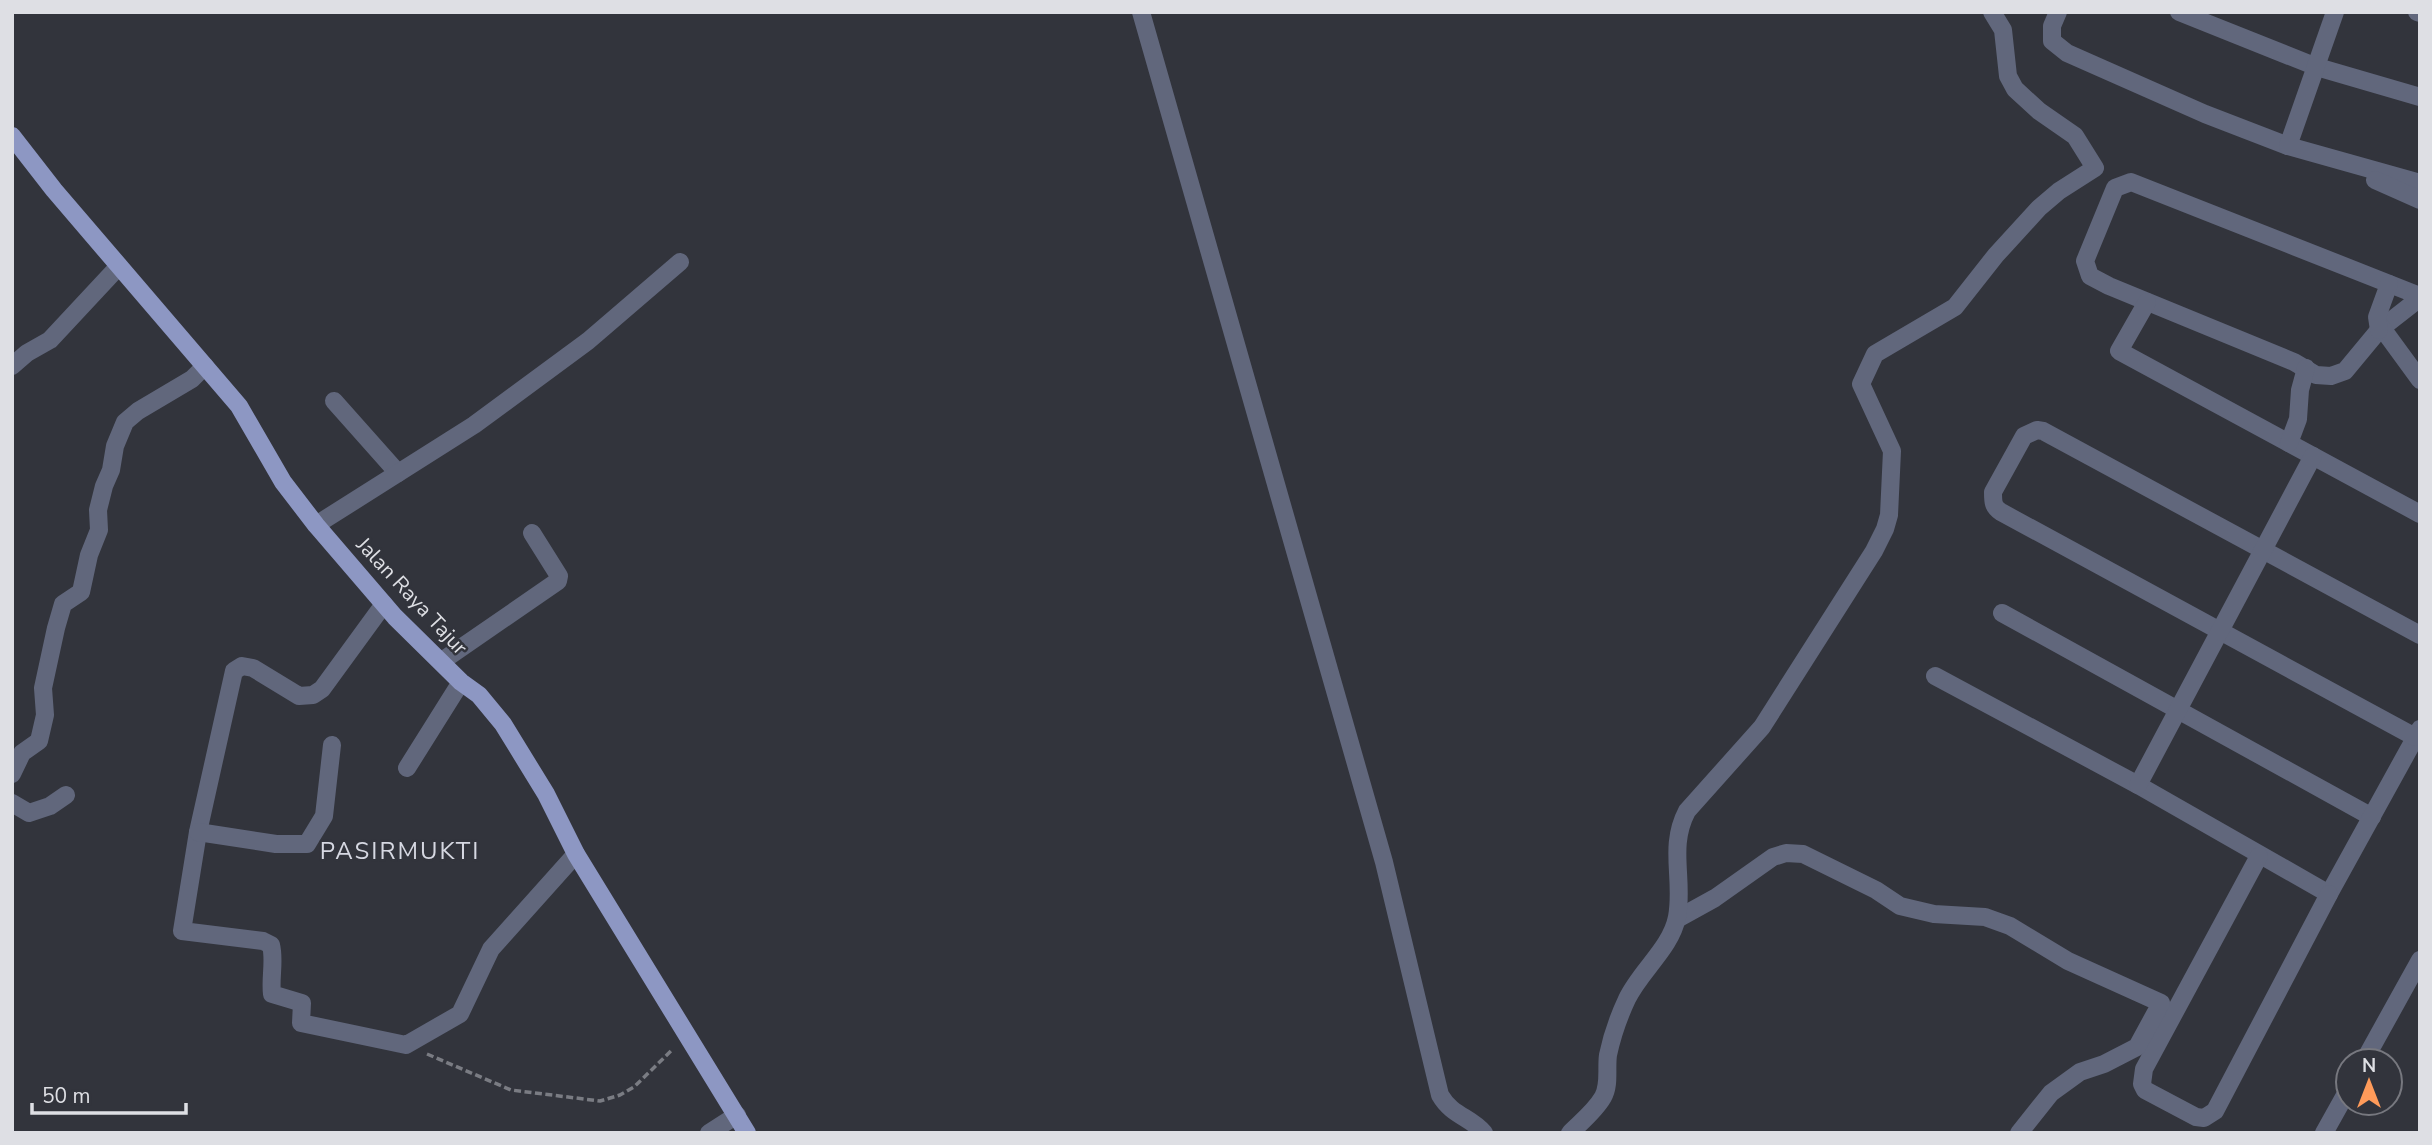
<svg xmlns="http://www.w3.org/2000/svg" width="2432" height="1145" font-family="'Nunito Sans',sans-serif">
<rect width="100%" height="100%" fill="#32343c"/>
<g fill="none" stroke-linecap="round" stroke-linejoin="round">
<path stroke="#7a7c83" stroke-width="3.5" stroke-dasharray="7 3.5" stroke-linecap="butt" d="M427 1054 511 1090 600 1101 620 1095 634 1087 673 1049"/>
<g stroke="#61677c" stroke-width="18">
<path d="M1141 12 1384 862 1440 1095C1452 1116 1471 1117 1484 1133"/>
<path d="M2058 12 2052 26V41L2067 53 2205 114 2288 146"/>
<path d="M2179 12 2317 67 2420 97"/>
<path d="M2335 12 2288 146 2420 183"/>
<path d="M2417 12 2420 13"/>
<path d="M2375 180 2420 200"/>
<path d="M2420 296 2131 182 2115 188 2085 261 2090 276 2109 286 2294 362 2316 375 2331 376 2345 371 2379 330 2420 298"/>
<path d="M2147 302 2119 351 2420 514"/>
<path d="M2382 328 2420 380"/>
<path d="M2379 330 2377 317 2389 284"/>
<path d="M12 366 27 353 50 340 119 266"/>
<path d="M334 401 398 473"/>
<path d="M2289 443 2298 419 2300 390 2306 368"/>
<path d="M316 525 474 425 588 341 680 262"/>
<path d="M384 604 322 689 313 695 299 696 253 668 242 666 234 671 198 832 182 931 263 941 271 945C275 961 270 977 272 994L302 1003 301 1023 406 1045 460 1014 491 949 576 854"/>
<path d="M2002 613 2372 817"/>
<path d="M442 661 558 581 559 576 532 533"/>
<path d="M1935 676 2138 785 2329 894 2420 729"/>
<path d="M2415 737 2001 512C1993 507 1993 502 1993 492L2024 436 2037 430 2043 431 2420 635"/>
<path d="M407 768 461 682"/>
<path d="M12 774 22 753 39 741 45 715 43 688 56 628 63 604 81 592 89 555 99 530 98 510 104 486 111 470 115 446 125 422 138 411 192 379 205 366"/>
<path d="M2138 785 2313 456"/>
<path d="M12 803 29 813 50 806 66 795"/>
<path d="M198 832 276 844H307L324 816 332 745"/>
<path d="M2259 856 2144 1069 2142 1084 2145 1090 2196 1117 2204 1118 2215 1111 2329 894"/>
<path d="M1677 919 1715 898 1773 857 1786 853 1803 854 1876 890 1900 906 1934 914 1985 917 2010 926 2068 961 2161 1003 2137 1047 2104 1064 2080 1072 2051 1093 2019 1133"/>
<path d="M2364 1061 2420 960"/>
<path d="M709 1133 737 1115"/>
<path d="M1570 1133C1581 1122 1595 1111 1603 1097 1610 1085 1606 1069 1608 1055 1612 1036 1619 1016 1627 999 1641 970 1671 948 1677 917 1684 879 1668 847 1687 811L1762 727 1874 551 1885 529 1889 515 1892 451 1861 384 1875 354 1955 307 1996 255 2039 208 2059 191 2095 168 2075 136 2039 111 2015 89 2008 76 2003 30 1992 12"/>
<path d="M2324 1133 2348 1090"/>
</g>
<path stroke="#8d97c3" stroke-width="18" d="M12 136 54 190 239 406 283 482 316 525 395 617 461 682 479 695 503 724 546 794 576 854 747 1133"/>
</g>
<g text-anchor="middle" stroke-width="5" stroke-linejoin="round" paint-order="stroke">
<g font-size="21" fill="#dedfe4" stroke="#32343c">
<text transform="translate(412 596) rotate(47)" y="7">Jalan Raya Tajur</text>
</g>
<g font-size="24" letter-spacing="2" fill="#d6d8e2" stroke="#32343c">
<text x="400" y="859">PASIRMUKTI</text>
</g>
</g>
<rect width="2432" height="1145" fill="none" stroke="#dedfe4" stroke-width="28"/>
<g transform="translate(2369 1082)"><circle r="33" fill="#32343c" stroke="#77787f" stroke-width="2"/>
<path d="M0-5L12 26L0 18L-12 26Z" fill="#ff9b5a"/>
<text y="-10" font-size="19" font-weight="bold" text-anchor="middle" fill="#dedfe4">N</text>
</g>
<path d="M32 1103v10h154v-10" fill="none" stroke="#dedfe4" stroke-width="3.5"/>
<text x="42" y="1103" font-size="21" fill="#dedfe4" stroke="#32343c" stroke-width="5" paint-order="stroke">50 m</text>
</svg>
